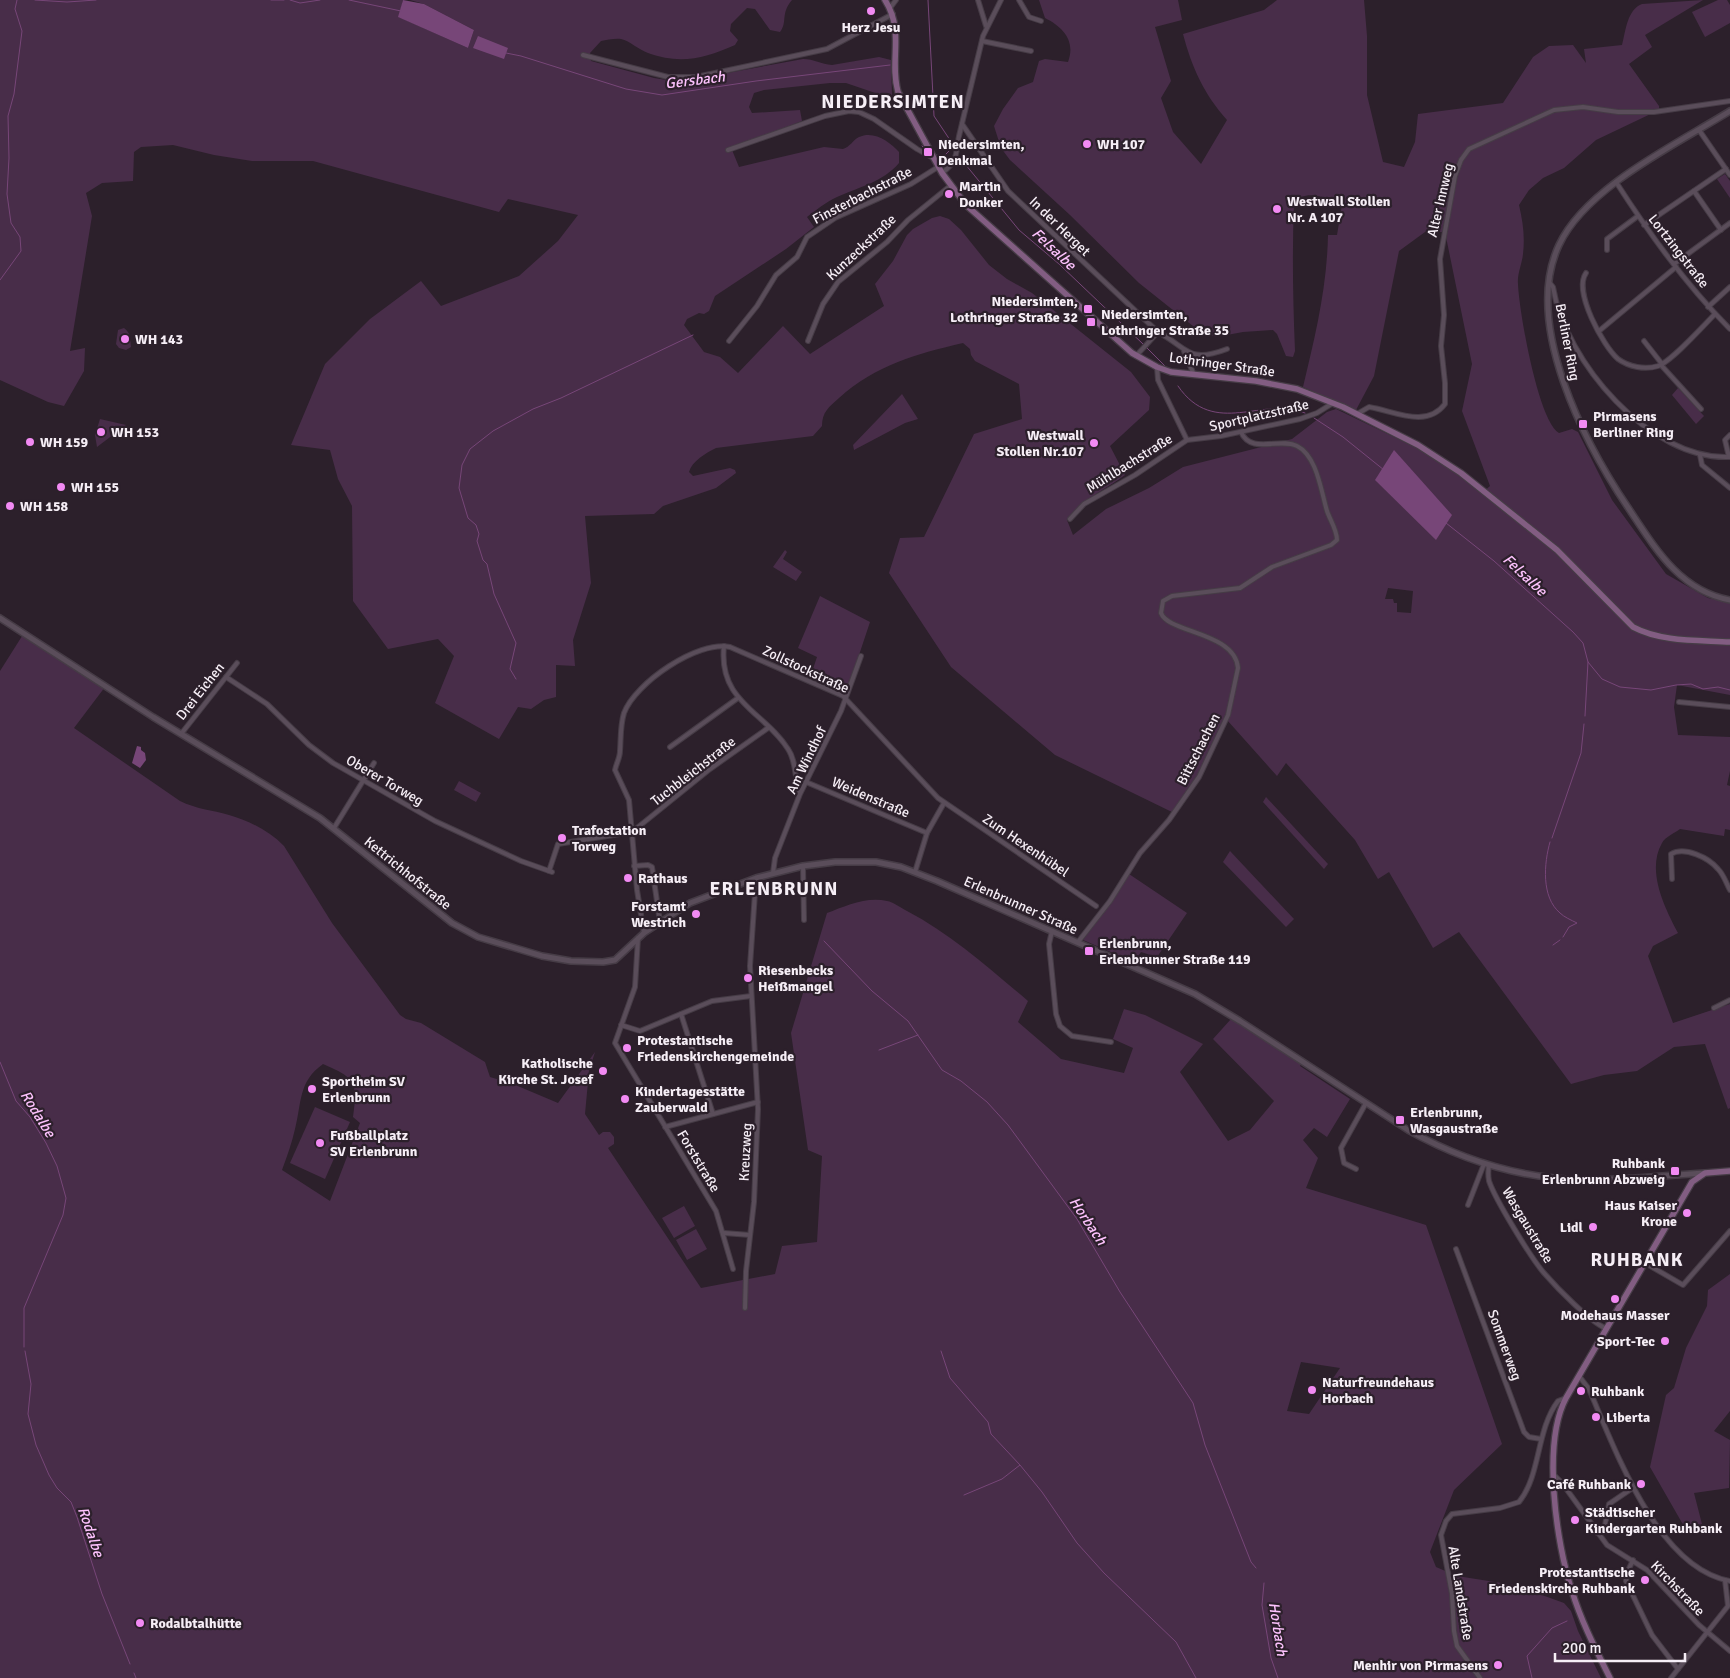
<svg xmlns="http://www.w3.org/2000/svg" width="1730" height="1678" font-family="Signika,sans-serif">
<rect width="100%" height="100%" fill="#2c202b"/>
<g fill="#482d49" fill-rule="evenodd">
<path d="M0 0H403L399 17 468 48 474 30 424 4 410 0H792C780 14 788 22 780 32L770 30 755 9 747 8 731 24 730 31 738 40 735 45C705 58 681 65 648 53 639 50 630 41 621 39 615 38 607 40 601 41L590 53 591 61 654 78 679 82 803 59C814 59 821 64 832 65L879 57 891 60 892 96 890 98 846 83H830L764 90 754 93 749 107 752 113 800 110 802 121 737 146 732 150 739 167 824 147 843 149C850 147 853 140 859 137 874 130 890 142 899 152V163C883 182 859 187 837 197 826 202 816 210 807 217L814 227 786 249 715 296 709 311 704 314 699 313 687 319 684 325 704 352 720 357 738 373 783 326 810 354 884 306 875 284 893 261 907 235 913 229 932 218 940 216 949 219 961 230 989 265 1007 279 1032 293 1131 372 1150 397 1149 410 1110 446 1125 475C1105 490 1082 499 1067 520L1073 535 1106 509 1149 488 1183 467 1292 439 1327 412 1336 409 1415 447 1452 470 1482 493 1490 486 1462 411 1472 364 1445 232H1425L1399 251 1374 376 1356 410 1303 387C1315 337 1327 288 1328 235H1337L1342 205C1328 198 1305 188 1294 203 1292 252 1293 301 1295 351L1293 357 1286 356 1277 334 1273 330 1243 332 1216 337 1198 330 1139 283 1070 215 1010 160 1001 148 994 126 1003 109 1018 88 1033 82 1039 61 1045 59 1068 62C1076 41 1063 27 1045 18L1039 0H1178L1182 20 1155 27 1171 81 1161 98 1173 132 1201 164 1227 120C1204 94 1192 68 1183 34L1264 10 1277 0H1364L1367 36V95L1383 162 1404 167 1415 142 1418 114 1503 103 1533 57 1549 46 1573 45 1586 63 1584 49 1622 45C1626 30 1627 10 1642 4L1703 0 1645 35 1652 47 1629 64 1659 106V110L1596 140 1564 168 1543 178 1529 190 1519 205C1523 222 1525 237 1523 254 1522 264 1517 274 1518 284 1519 310 1538 421 1559 433L1572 429 1578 432 1612 500 1666 574 1708 598 1730 603V695L1677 685 1674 707 1678 735 1730 737V771L1727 785 1730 786V830L1725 829 1724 836 1680 829C1675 833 1665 837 1662 843 1646 871 1665 908 1678 933L1653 946 1648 956 1673 1023 1730 1004V1108L1728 1109 1705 1044 1674 1047 1637 1071 1604 1075 1571 1084 1459 932 1433 948 1389 872 1378 879 1355 840 1286 763 1277 776 1227 720 1210 756 1174 813 1055 755 951 667 889 573 900 538 924 537 974 434 1022 419 1019 384 975 361 971 355 970 349 963 343C916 354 876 365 839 398 829 407 822 412 822 426L813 436 716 448C706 453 692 461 689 472L693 476 730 468 735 470 736 473 716 488 663 506 654 514 585 516 591 583 573 640 575 666 556 665V697L544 700 531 709 518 707 499 739 435 703 454 656 438 639 388 649 353 601 352 506 338 479 330 450 291 445 325 364 370 319 421 281 441 306 519 276 558 241 578 215 508 199 499 212 313 161H252L214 155 173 145 141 147 134 152 133 181 102 183 86 193 92 216 70 351 85 348 84 371 64 406 48 402 0 380ZM1388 588 1413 591 1411 613 1397 612V603H1394L1393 599H1385Z"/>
<path d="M1718 0H1727L1730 5V23L1705 37 1692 12Z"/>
<path d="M1725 174 1730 181V198L1717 179Z"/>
<path d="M124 328C131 333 130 339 131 347L126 350 119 348 116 344 118 330Z"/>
<path d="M1678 388 1704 416 1696 424 1672 395Z"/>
<path d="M902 394 918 419 905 423 854 450 853 445Z"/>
<path d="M100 419 126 425 97 447 95 435Z"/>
<path d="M785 550 787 552 783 559 802 572 796 581 773 567Z"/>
<path d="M820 596 870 622 847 691 810 678 817 657 798 648Z"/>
<path d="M24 633 105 687 74 728 180 801C196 809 212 810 229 815 250 821 269 831 284 846L332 923 400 1015 406 1019 421 1023 485 1062 490 1077 513 1084 558 1103 595 1052 589 1071 585 1114 599 1135 603 1132H610L614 1137V1144L608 1148 701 1288 775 1274 782 1246 817 1242 822 1156 808 1150 791 1033 827 913C845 906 867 896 887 901 893 902 901 908 907 911 951 934 990 969 1028 1001L1018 1022 1061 1059 1124 1073 1133 1048 1113 1039 1124 1009 1145 1015 1203 1044 1180 1072 1228 1141 1250 1130 1274 1101 1213 1039 1231 1019 1301 1064 1300 1066 1350 1099 1327 1137 1314 1128 1303 1140 1318 1158 1306 1188 1426 1225 1502 1444 1454 1490 1430 1552 1436 1567 1457 1576 1514 1585 1564 1603 1571 1611 1578 1631 1601 1678H0V671ZM323 1064C355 1078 358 1081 353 1117L360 1123 330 1201 282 1170C287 1156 292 1143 295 1129 302 1102 298 1082 323 1064ZM1301 1362 1340 1368 1309 1414 1287 1411Z"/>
<path d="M459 781 481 793 476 802 454 790Z"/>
<path d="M1266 797 1328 864 1324 869 1263 802Z"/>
<path d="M1230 851 1294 919 1286 927 1223 862Z"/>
<path d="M1129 874 1187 913 1157 957 1141 952 1134 962 1083 940 1112 901Z"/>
<path d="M315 1107 350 1122 325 1179 290 1163Z"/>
<path d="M684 1206 695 1226 674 1238 662 1218Z"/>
<path d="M696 1229 707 1249 687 1260 676 1240Z"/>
<path d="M1730 1274V1411L1714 1431 1730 1440 1729 1488 1694 1493 1703 1528 1689 1535 1650 1467 1666 1395 1674 1388 1686 1348 1707 1306 1708 1290Z"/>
</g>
<g fill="#774678">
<path d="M403 0 424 4 474 30 468 48 398 17Z"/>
<path d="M478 36 508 48 504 59 473 48Z"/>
<path d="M1394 450 1452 515 1436 540 1375 480Z"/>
<path d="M137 746 141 747V750L145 753 146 760 140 768 132 763Z"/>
</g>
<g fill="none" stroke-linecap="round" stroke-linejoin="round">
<g stroke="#774678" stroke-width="1">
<path d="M35 0 67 2 96 0"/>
<path d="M271 0H284"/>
<path d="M290 0 300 3 320 0"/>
<path d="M349 0 401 11"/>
<path d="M928 0 934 116 950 140"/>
<path d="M506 53 521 56 626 89 662 95 756 81 890 65"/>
<path d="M922 146 924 148"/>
<path d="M937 155 942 158 950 150"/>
<path d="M961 159 1019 230 1059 264 1143 344"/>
<path d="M0 280 21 251 20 237 11 223 7 194 9 158 8 116 14 94 22 31 15 9 17 0"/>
<path d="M1146 347 1165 366"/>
<path d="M1178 386C1214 439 1264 395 1305 413"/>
<path d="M1314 418 1343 437 1384 470"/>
<path d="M1446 523 1494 561 1573 632 1583 643 1588 662 1602 679 1620 687 1651 690 1676 685 1691 684 1703 689 1718 687 1730 690"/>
<path d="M516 679 510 669 516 643 494 594 487 564 483 560 477 541 479 534 476 525 468 518 459 488 462 465 470 449 493 431 533 409 561 398 693 335"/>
<path d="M1585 716 1588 662"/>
<path d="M1552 838 1581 753 1584 724"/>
<path d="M1550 842C1544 863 1541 897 1560 913 1564 917 1571 920 1577 923L1569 927 1563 937"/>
<path d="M824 941 872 991 908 1021 942 1070 961 1081 987 1102 1008 1125 1077 1219 1120 1292 1193 1403 1205 1445 1251 1562 1256 1568"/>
<path d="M1553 945 1560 940"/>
<path d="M879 1050 918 1035"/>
<path d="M0 1062 16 1101 30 1117 46 1143 57 1166 66 1198 63 1215 24 1308V1347"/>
<path d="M25 1351 31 1384 28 1414 36 1445 49 1475 57 1488 71 1502 77 1517 102 1594 130 1664"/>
<path d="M941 1351 950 1378 988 1422 991 1434 1020 1465"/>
<path d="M964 1495 1002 1479 1020 1465 1042 1492 1077 1543 1104 1573 1176 1642 1196 1678"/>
<path d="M1264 1583 1262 1605 1271 1658 1278 1678"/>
<path d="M134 1673 136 1678"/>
<path d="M1532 1678 1527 1656 1552 1628 1567 1621"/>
</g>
<g stroke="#463c46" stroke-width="6">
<g id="minor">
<path d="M978 0 986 26"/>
<path d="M1019 0 1029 17 1041 21"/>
<path d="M890 8 896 0"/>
<path d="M982 41 1031 51"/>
<path d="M583 55 668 77H696L827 49 893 14"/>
<path d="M962 124 1008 191 1158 332C1188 348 1188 364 1227 349"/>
<path d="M1699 130 1730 175"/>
<path d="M728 150 825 116 849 111 859 112 874 119 917 149 933 158"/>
<path d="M942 173C959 160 955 155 959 136L983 36 1001 0"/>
<path d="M1616 182C1650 235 1686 285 1730 329"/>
<path d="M1694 191 1721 230"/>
<path d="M1644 225 1726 169"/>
<path d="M1607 250V239L1638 216"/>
<path d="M1674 264 1730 223"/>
<path d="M1586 273C1573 291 1603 346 1618 359 1629 367 1645 370 1658 366 1672 361 1703 326 1715 314"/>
<path d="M1549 282 1553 287C1565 361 1650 461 1730 457"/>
<path d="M1708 307 1730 287"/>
<path d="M1599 331 1676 267"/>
<path d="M729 341 757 306 776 275 797 257 807 237 835 218 911 184 938 167"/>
<path d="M808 341 823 304 838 282 887 242 908 220 950 186"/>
<path d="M1644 341 1662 364"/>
<path d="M1184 351 1194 375"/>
<path d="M1136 356 1158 332"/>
<path d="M1661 365 1701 409"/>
<path d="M1157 367 1158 380 1187 440"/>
<path d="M1357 414 1369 407C1394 411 1426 429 1445 404V383L1441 346 1444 315 1440 259 1455 176 1461 160 1469 149 1554 110 1583 107 1618 112H1654L1730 101"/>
<path d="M1700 455 1702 465 1730 488"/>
<path d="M1729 457 1725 440 1730 435"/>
<path d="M1070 519 1084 504 1135 475 1187 440 1221 436 1300 419 1317 413 1333 403"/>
<path d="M724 646C718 702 765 712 788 749 797 762 794 779 800 793"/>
<path d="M226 677 267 704 309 745 333 763 435 821 521 861 552 872"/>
<path d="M1679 702 1730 707"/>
<path d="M181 734 237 663"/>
<path d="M670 747 738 698"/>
<path d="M806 782 927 833"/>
<path d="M334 828 374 763"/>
<path d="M634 866 648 865 652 867 660 922"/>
<path d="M803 866 804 920"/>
<path d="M549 871 558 844 632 832 710 769 768 728"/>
<path d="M915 872 927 833 944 803"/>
<path d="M773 873 775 858 800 794 841 711 861 656"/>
<path d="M1672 879 1671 854C1685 846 1709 858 1718 869 1724 875 1726 883 1730 890"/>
<path d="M1052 931 1049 944 1056 1014 1060 1026 1072 1036 1111 1042"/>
<path d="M644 933 637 890 629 800 615 770C616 764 620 758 620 751 621 739 620 726 624 713 635 683 698 640 730 647L843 696 938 798 1096 906"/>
<path d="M638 938 635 987 615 1043 716 1211 733 1269"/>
<path d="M1078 942 1110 901 1140 853 1169 820 1199 777 1228 715 1238 668C1235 632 1168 633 1161 613L1163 601 1172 596 1240 588 1272 567 1331 545 1337 540C1337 530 1330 520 1327 511 1321 491 1317 456 1297 446 1280 437 1251 455 1241 432"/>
<path d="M1714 1008 1730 1000"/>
<path d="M681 1014 713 1114"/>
<path d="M621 1025 640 1031 712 1001 751 996"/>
<path d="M665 1127 758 1102"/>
<path d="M1489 1165C1488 1171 1488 1176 1489 1181 1495 1199 1531 1258 1544 1273 1557 1288 1590 1322 1607 1329"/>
<path d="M1356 1169 1344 1163 1341 1148 1366 1103"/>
<path d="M1468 1205 1484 1164"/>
<path d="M724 1233 750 1235"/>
<path d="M1456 1249 1524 1432 1529 1437 1541 1439"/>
<path d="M1645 1263 1683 1285 1730 1231"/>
<path d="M745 1308 746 1271 754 1202 758 1109 750 966 756 878"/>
<path d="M1579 1376 1589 1389C1615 1449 1657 1568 1730 1581"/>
<path d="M1554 1475 1562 1483 1607 1545 1647 1570 1699 1625 1730 1651"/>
<path d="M1597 1533 1605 1525 1609 1504 1634 1487"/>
<path d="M1633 1560 1627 1573 1626 1581 1652 1635 1678 1669"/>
<path d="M1480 1678 1457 1646 1454 1631 1452 1594 1441 1535 1446 1521 1452 1514 1500 1508 1519 1502C1541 1475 1536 1430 1558 1401L1566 1398"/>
<path d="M1671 1678 1728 1606 1725 1580"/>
</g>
</g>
<g stroke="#463c46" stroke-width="8">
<g id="tertiary">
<path d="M1730 111C1677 144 1586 187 1559 245 1522 324 1585 444 1629 509 1655 548 1680 591 1730 600"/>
<path d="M0 618 153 717 320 818 452 923 478 937 542 956 571 961 603 962 615 960 644 933 690 903 756 878 803 866 835 862H876L901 867 937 881 1195 994 1240 1021 1408 1130C1465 1162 1525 1180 1591 1180 1629 1180 1667 1175 1705 1173"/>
</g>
</g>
<g stroke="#463c46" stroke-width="8">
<g id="secondary">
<path d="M885 0C905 32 889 59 898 92L942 173 966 205 1132 353 1157 367 1171 372 1256 381 1297 389 1343 407 1418 445 1461 473 1557 550 1633 627C1661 642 1698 640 1730 642"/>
<path d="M1610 1678C1596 1650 1581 1621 1572 1591 1556 1543 1542 1443 1566 1398L1692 1182 1705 1173 1730 1171"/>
</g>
</g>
<use href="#minor" stroke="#5a4d5a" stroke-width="4"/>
<use href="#tertiary" stroke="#5a4d5a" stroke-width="5"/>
<use href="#secondary" stroke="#825d82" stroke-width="5.5"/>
</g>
<g fill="#f28af3" stroke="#2c202b" stroke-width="2">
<circle cx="871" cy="11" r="5"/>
<circle cx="1087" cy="144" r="5"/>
<rect x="923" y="147" width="10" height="10" rx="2.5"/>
<circle cx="949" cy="194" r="5"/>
<circle cx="1277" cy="209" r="5"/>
<rect x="1083" y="304" width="10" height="10" rx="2.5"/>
<rect x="1086" y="317" width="10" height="10" rx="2.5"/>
<circle cx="125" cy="339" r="5"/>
<rect x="1578" y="419" width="10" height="10" rx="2.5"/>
<circle cx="101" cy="432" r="5"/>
<circle cx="30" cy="442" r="5"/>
<circle cx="1094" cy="443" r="5"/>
<circle cx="61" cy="487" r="5"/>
<circle cx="10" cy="506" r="5"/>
<circle cx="562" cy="838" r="5"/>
<circle cx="628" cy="878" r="5"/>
<circle cx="696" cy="914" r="5"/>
<rect x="1084" y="946" width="10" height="10" rx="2.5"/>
<circle cx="748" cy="978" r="5"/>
<circle cx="627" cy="1048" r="5"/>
<circle cx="603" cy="1071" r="5"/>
<circle cx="312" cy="1089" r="5"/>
<circle cx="625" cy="1099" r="5"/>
<rect x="1395" y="1115" width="10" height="10" rx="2.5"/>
<circle cx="320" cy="1143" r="5"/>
<rect x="1670" y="1166" width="10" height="10" rx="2.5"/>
<circle cx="1687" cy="1213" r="5"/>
<circle cx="1593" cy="1227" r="5"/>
<circle cx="1615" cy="1299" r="5"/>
<circle cx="1665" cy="1341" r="5"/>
<circle cx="1312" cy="1390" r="5"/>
<circle cx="1581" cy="1391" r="5"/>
<circle cx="1596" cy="1417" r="5"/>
<circle cx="1641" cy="1484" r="5"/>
<circle cx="1575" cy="1520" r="5"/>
<circle cx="1645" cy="1580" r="5"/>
<circle cx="140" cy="1623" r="5"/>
<circle cx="1498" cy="1665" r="5"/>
</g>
<g text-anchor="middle" stroke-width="4.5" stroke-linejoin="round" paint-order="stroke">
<g font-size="14" font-weight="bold" fill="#f6eef6" stroke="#2c202b" text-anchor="start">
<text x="871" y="32" text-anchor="middle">Herz Jesu</text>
<text x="938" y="149">Niedersimten,<tspan x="938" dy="16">Denkmal</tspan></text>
<text x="1097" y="149">WH 107</text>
<text x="959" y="191">Martin<tspan x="959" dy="16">Donker</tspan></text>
<text x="1287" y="206">Westwall Stollen<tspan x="1287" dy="16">Nr. A 107</tspan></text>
<text x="1078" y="306" text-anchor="end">Niedersimten,<tspan x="1078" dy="16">Lothringer Straße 32</tspan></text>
<text x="1101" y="319">Niedersimten,<tspan x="1101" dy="16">Lothringer Straße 35</tspan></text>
<text x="135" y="344">WH 143</text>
<text x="1593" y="421">Pirmasens<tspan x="1593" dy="16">Berliner Ring</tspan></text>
<text x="111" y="437">WH 153</text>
<text x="1084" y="440" text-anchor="end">Westwall<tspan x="1084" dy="16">Stollen Nr.107</tspan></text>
<text x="40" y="447">WH 159</text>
<text x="71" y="492">WH 155</text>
<text x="20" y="511">WH 158</text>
<text x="572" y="835">Trafostation<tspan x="572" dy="16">Torweg</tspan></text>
<text x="638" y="883">Rathaus</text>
<text x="686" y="911" text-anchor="end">Forstamt<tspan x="686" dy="16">Westrich</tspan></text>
<text x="1099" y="948">Erlenbrunn,<tspan x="1099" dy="16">Erlenbrunner Straße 119</tspan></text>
<text x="758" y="975">Riesenbecks<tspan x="758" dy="16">Heißmangel</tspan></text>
<text x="637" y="1045">Protestantische<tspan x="637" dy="16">Friedenskirchengemeinde</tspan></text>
<text x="593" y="1068" text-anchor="end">Katholische<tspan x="593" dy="16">Kirche St. Josef</tspan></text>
<text x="322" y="1086">Sportheim SV<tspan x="322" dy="16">Erlenbrunn</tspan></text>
<text x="635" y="1096">Kindertagesstätte<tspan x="635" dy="16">Zauberwald</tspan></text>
<text x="1410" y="1117">Erlenbrunn,<tspan x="1410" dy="16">Wasgaustraße</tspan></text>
<text x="330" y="1140">Fußballplatz<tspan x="330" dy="16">SV Erlenbrunn</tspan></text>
<text x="1665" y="1168" text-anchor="end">Ruhbank<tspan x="1665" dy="16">Erlenbrunn Abzweig</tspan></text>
<text x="1677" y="1210" text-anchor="end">Haus Kaiser<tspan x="1677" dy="16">Krone</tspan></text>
<text x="1583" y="1232" text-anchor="end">Lidl</text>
<text x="1615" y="1320" text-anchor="middle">Modehaus Masser</text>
<text x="1655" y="1346" text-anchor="end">Sport-Tec</text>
<text x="1322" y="1387">Naturfreundehaus<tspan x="1322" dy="16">Horbach</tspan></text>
<text x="1591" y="1396">Ruhbank</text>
<text x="1606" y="1422">Liberta</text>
<text x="1631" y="1489" text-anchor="end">Café Ruhbank</text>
<text x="1585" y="1517">Städtischer<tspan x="1585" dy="16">Kindergarten Ruhbank</tspan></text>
<text x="1635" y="1577" text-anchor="end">Protestantische<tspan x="1635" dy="16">Friedenskirche Ruhbank</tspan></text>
<text x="150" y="1628">Rodalbtalhütte</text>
<text x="1488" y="1670" text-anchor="end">Menhir von Pirmasens</text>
</g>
<g font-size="14" fill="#f6eef6" stroke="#2c202b">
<text transform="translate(862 195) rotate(-27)" y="5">Finsterbachstraße</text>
<text transform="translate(1440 200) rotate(-77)" y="5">Alter Innweg</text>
<text transform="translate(1060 226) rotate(44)" y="5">In der Herget</text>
<text transform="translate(861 247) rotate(-43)" y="5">Kunzeckstraße</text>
<text transform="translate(1679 251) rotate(52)" y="5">Lortzingstraße</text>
<text transform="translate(1568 342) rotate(79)" y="5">Berliner Ring</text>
<text transform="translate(1222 364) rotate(8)" y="5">Lothringer Straße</text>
<text transform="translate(1259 415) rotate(-13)" y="5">Sportplatzstraße</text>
<text transform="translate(1129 463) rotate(-32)" y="5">Mühlbachstraße</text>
<text transform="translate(806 669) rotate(25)" y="5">Zollstockstraße</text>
<text transform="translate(200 691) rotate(-52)" y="5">Drei Eichen</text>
<text transform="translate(1198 749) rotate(-63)" y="5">Bittschachen</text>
<text transform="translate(806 760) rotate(-64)" y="5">Am Windhof</text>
<text transform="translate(693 771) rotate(-38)" y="5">Tuchbleichstraße</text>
<text transform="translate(385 780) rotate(30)" y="5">Oberer Torweg</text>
<text transform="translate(871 797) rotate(23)" y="5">Weidenstraße</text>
<text transform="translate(1026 845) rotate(34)" y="5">Zum Hexenhübel</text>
<text transform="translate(408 873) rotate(39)" y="5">Kettrichhofstraße</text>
<text transform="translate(1021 905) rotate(24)" y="5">Erlenbrunner Straße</text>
<text transform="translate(745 1152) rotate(-87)" y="5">Kreuzweg</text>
<text transform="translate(699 1161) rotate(59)" y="5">Forststraße</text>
<text transform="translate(1528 1225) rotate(59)" y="5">Wasgaustraße</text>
<text transform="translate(1505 1345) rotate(70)" y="5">Sommerweg</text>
<text transform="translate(1678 1588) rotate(46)" y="5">Kirchstraße</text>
<text transform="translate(1461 1593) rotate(81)" y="5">Alte Landstraße</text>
</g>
<g font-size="15" font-style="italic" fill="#fdc2fd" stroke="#2c202b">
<text transform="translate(695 80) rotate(-7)" y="5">Gersbach</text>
<text transform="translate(1054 249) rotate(43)" y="5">Felsalbe</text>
<text transform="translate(1525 575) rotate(43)" y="5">Felsalbe</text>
<text transform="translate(38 1114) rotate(58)" y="5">Rodalbe</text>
<text transform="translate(1088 1221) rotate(56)" y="5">Horbach</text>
<text transform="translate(91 1532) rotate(71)" y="5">Rodalbe</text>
<text transform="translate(1278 1629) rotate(81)" y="5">Horbach</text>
</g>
<g font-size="19" font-weight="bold" letter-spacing="1" fill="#f6eef6" stroke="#2c202b">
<text x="893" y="108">NIEDERSIMTEN</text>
<text x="774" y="895">ERLENBRUNN</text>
<text x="1637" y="1266">RUHBANK</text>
</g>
</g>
<path d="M1555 1653v8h130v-8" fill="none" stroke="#f6eef6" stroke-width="2.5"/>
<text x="1562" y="1653" font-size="15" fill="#f6eef6" stroke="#2c202b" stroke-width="4" paint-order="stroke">200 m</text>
</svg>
